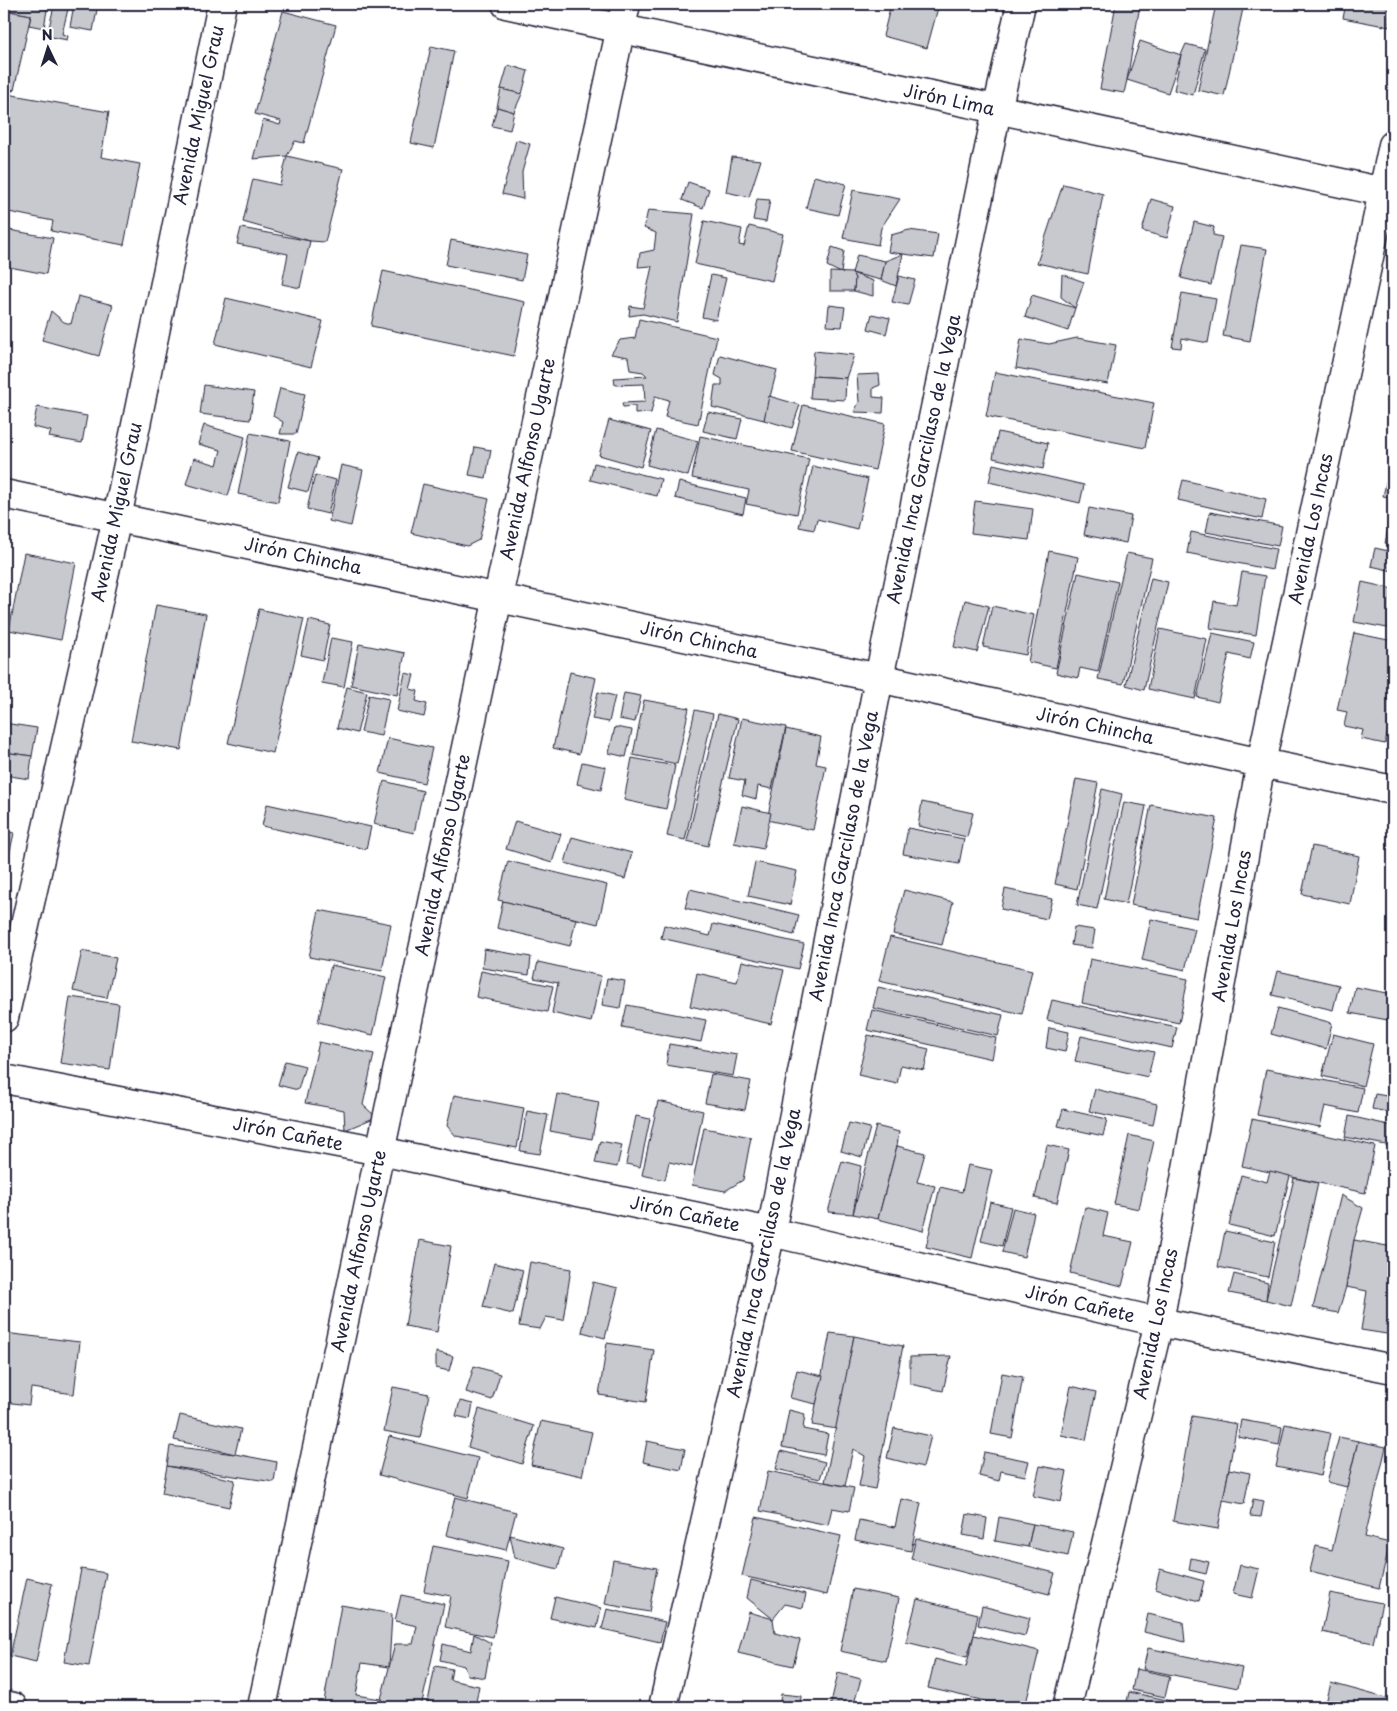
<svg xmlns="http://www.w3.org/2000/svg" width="1397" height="1711" font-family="'Playpen Sans',sans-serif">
<rect width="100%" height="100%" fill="#fff"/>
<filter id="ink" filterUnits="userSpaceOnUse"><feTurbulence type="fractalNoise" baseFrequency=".02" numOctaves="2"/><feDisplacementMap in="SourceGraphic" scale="10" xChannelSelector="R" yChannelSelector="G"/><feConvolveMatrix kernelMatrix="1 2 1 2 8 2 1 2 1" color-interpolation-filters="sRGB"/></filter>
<g filter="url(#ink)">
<g fill="#c8c8cf" stroke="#22223b">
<path d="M5 4H48L44 28 29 25 31 15 4 10Z"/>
<path d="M74 4H98L93 31 70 27Z"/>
<path d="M891 4H901L919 8 920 4H939L927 48 883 36Z"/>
<path d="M1116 4 1140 5 1127 80 1124 93 1100 89Z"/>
<path d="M1216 4H1244L1224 96 1198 90Z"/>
<path d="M1346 4H1393L1390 27 1343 18Z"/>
<path d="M54 6 68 9 62 34 68 36 67 40 47 36Z"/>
<path d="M4 10 31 15 14 90 4 88Z"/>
<path d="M283 11 336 25 304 143 295 141 287 156 253 159 263 120 280 125 281 121 255 114Z"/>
<path d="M1140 41 1181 55 1168 93 1127 80Z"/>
<path d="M1186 44 1205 49 1193 95 1174 90 1181 55Z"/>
<path d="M431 46 454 51 434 148 411 143Z"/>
<path d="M508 65 528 71 522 94 501 89Z"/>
<path d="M4 88 14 90 7 94 109 112 101 157 140 164 124 245 51 231 53 221 4 211Z"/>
<path d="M501 89 522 94 514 112 497 107Z"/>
<path d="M497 107 514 112 510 130 492 126Z"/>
<path d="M516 140 530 144 522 172 523 199 502 194Z"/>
<path d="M287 156 343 169 325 242 310 241 243 222 253 179 280 185Z"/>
<path d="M732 157 761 160 749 197 726 192Z"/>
<path d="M814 176 846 184 838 215 806 208Z"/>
<path d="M688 182 709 189 703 208 682 200Z"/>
<path d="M1063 184 1103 194 1088 274 1037 263Z"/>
<path d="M853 190 900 199 881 228 878 245 843 238Z"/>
<path d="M757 199 770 200 766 222 753 220Z"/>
<path d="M1151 199 1175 206 1167 238 1142 231Z"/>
<path d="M648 210 694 214 677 322 643 314 629 316 630 306 643 308 652 266 638 267 640 253 654 250 656 233 644 228Z"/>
<path d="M704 221 742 229 739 245 744 246 749 226 783 234 772 281 695 264Z"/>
<path d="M1194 222 1214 227 1213 235 1222 237 1211 285 1181 278Z"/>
<path d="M241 228 310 241 300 288 282 284 288 254 237 244Z"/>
<path d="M4 229 53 238 46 274 4 266Z"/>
<path d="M909 230 938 234 934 258 888 252 891 235Z"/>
<path d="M451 240 527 255 522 280 446 265Z"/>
<path d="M1241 245 1267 249 1250 341 1223 336Z"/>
<path d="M832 247 844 251 841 273 827 266Z"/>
<path d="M903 254 896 286 881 280 885 261Z"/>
<path d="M857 255 885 261 881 280 852 273Z"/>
<path d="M383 271 525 302 514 356 371 326Z"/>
<path d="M830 272 852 273 855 278 854 291H830Z"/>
<path d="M852 273 873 281V296L854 291 855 278Z"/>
<path d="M1062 274 1084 282 1075 308 1061 297Z"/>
<path d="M711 275 726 278 716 320 702 317Z"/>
<path d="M899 276 915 280 908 305 892 302Z"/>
<path d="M1182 293 1216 299 1208 343 1182 338 1181 348 1172 347Z"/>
<path d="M1032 295 1075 308 1068 331 1025 317Z"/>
<path d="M78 296 113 305 99 356 42 340 51 311 64 322 71 324Z"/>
<path d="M226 298 323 321 311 367 215 344Z"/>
<path d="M829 305 845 307 842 327 827 326Z"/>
<path d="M872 314 890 318 886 334 868 329Z"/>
<path d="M639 319 717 337 698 424 665 417 669 400 655 396 651 413 635 414V406L623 407 622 403 645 402 644 384 615 385 614 378 647 376 643 372 630 370 628 357 611 354 620 340 635 338Z"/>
<path d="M1077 338 1116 345 1108 384 1016 368 1021 339 1049 344Z"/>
<path d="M814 351 854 355 846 378 812 376Z"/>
<path d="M720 355 777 370 764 420 712 407 715 385H722V379L715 375Z"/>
<path d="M995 372 1154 403 1145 448 986 416Z"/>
<path d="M879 374 880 385 873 388V397L884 398 883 413 854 412 859 402 857 375Z"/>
<path d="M812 376 846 378 845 400 810 398Z"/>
<path d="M204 385 254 392 250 420 200 414Z"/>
<path d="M280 388 305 394 296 434H280L283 422 273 416Z"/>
<path d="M769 396 800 405 792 428 764 420Z"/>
<path d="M803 405 885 424 875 470 792 451Z"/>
<path d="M37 407 87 416 82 443 49 437 51 431 33 427Z"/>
<path d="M708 412 742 419 737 439 703 431Z"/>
<path d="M609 420 651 431 641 467 599 455Z"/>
<path d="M204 425 245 437 228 496 186 484 194 458 217 465 221 450 198 444Z"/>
<path d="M656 430 698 441 688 476 647 465Z"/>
<path d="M998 432 1048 443 1043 469 993 458Z"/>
<path d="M250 433 290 441 278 502 238 494Z"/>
<path d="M700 436 809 459 797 514 746 504 749 490 692 478Z"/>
<path d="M475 447 491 450 486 478 469 475Z"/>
<path d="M298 452 318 458 308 492 288 487Z"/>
<path d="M594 463 661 479 657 496 590 480Z"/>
<path d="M993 464 1084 485 1080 503 989 482Z"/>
<path d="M341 465 363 470 351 526 329 521Z"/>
<path d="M813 466 868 479 857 529 817 519 814 530 799 527Z"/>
<path d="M1389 470 1393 471V498L1383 496Z"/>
<path d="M315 475 336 480 328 514 307 509Z"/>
<path d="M1183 480 1266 499 1262 519 1178 500Z"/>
<path d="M679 482 746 498 743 514 675 498Z"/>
<path d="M423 484 489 499 479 540 467 546 411 533Z"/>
<path d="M975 501 1033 509 1029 540 971 533Z"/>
<path d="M1393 504V545L1385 543Z"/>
<path d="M1089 508 1131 516 1126 543 1084 535Z"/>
<path d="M1210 512 1282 526 1278 546 1206 532Z"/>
<path d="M1191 532 1276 549 1272 570 1187 553Z"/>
<path d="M1375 548 1393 552V571L1371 566Z"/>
<path d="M1049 551 1078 557 1056 668 1028 662Z"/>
<path d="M24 553 76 563 61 640 9 630Z"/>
<path d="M1127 553 1152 558 1123 684 1098 679Z"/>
<path d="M1242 572 1265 576 1256 635 1210 628 1214 601 1236 605Z"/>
<path d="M1078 573 1118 582 1098 672 1080 668 1078 678 1056 673Z"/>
<path d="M1151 578 1168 582 1144 690 1126 685Z"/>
<path d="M1362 582 1393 589V629L1354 622Z"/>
<path d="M965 600 989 606 977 652 954 647Z"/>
<path d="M156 605 206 614 181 750 131 741Z"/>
<path d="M992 606 1034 615 1026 655 983 647Z"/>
<path d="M259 609 304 619 273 753 228 743Z"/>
<path d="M309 620 330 625 323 660 301 655Z"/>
<path d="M1160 629 1207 639 1195 699 1148 689Z"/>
<path d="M1212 633 1254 642 1250 659 1229 654 1218 702 1197 697Z"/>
<path d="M1354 633 1393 641V705L1385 744 1361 739 1363 730 1344 726 1347 712 1337 710Z"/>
<path d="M331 638 353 642 344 687 322 683Z"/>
<path d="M359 644 405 653 397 695 351 685Z"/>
<path d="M570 672 596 678 579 754 553 748Z"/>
<path d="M405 673 414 675 410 689 418 691 416 701 427 704 424 717 397 711Z"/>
<path d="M347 687 367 692 357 733 337 728Z"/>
<path d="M598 692 615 696 609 722 592 719Z"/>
<path d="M624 693 641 696 635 722 619 719Z"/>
<path d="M369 695 389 699 381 736 361 732Z"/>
<path d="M644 700 689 708 677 764 633 755Z"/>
<path d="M695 710 713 714 685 840 667 836Z"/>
<path d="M718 714 738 719 708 846 687 841Z"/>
<path d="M742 718 786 727 772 789 758 786 756 799 742 795 745 781 729 778Z"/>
<path d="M4 723 37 728 32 756 4 752Z"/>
<path d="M615 727 632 730 626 757 609 753Z"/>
<path d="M786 729 821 737 816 764 826 766 813 830 767 820Z"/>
<path d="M388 738 432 748 424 783 380 773Z"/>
<path d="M4 752 32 756 29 779 4 775Z"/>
<path d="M632 758 675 766 666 809 624 800Z"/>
<path d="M582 762 606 767 601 790 577 784Z"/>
<path d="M1076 779 1098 783 1077 889 1055 884Z"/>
<path d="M384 781 423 791 414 833 374 824Z"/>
<path d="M1102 789 1122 794 1097 909 1077 905Z"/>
<path d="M922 802 973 813 967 837 918 826Z"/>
<path d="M1124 802 1146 806 1126 904 1104 899Z"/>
<path d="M267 804 371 827 366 849 262 826Z"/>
<path d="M1151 805 1217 818 1197 918 1131 905Z"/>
<path d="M742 806 771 813 763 849 734 843Z"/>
<path d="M515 821 561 834 552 863 506 849Z"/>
<path d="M908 828 964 839 959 864 903 854Z"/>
<path d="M4 831 14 833 9 856 4 855Z"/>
<path d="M572 837 632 853 625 879 565 863Z"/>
<path d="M1312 846 1359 856 1350 904 1302 894Z"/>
<path d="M508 861 607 885 598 924 498 900Z"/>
<path d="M755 862 797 871 790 905 748 896Z"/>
<path d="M690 889 799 915 794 935 685 908Z"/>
<path d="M1005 889 1052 899 1047 919 1001 909Z"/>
<path d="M904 890 953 902 942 945 893 934Z"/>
<path d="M503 901 576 919 570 946 497 928Z"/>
<path d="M319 910 391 924 382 971 309 957Z"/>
<path d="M1151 919 1195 929 1185 970 1142 960Z"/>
<path d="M713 924 804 944 798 969 661 938 664 925 710 936Z"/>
<path d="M1074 927 1095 930 1092 948 1071 945Z"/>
<path d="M890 937 1032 970 1022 1014 879 981Z"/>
<path d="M484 949 531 957 529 975 482 968Z"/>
<path d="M82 951 116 958 107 998 73 991Z"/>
<path d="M1090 959 1188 979 1179 1023 1082 1003Z"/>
<path d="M742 961 784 970 771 1024 690 1006 697 973 737 982Z"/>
<path d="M538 962 601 976 591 1022 552 1013 558 983 534 978Z"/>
<path d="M331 965 386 977 373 1035 318 1022Z"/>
<path d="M481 971 553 986 547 1012 476 997Z"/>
<path d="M1278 971 1339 985 1333 1010 1272 995Z"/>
<path d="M607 978 625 981 620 1008 602 1005Z"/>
<path d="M878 987 1003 1015 998 1036 873 1008Z"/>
<path d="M1355 987 1393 994V1021L1350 1013Z"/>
<path d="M70 997 119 1004 110 1070 60 1063Z"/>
<path d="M1052 1000 1177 1027 1172 1048 1047 1020Z"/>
<path d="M627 1005 706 1020 701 1042 622 1027Z"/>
<path d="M1278 1008 1332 1023 1326 1049 1271 1034Z"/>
<path d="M872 1010 996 1038 992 1059 867 1030Z"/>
<path d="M1049 1028 1069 1032 1065 1052 1046 1048Z"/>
<path d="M1333 1034 1373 1044 1363 1086 1322 1076Z"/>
<path d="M868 1035 929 1049 924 1070 901 1065 897 1084 858 1075Z"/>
<path d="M1081 1036 1154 1052 1148 1077 1075 1061Z"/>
<path d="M319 1042 374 1054 363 1105 376 1117 345 1130 344 1110 305 1103Z"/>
<path d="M669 1044 737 1055 733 1076 666 1065Z"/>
<path d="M285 1061 305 1066 298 1090 278 1085Z"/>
<path d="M1266 1069 1363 1088 1358 1113 1325 1106 1320 1127 1257 1115Z"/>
<path d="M711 1074 751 1081 745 1110 705 1103Z"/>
<path d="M1095 1089 1157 1104 1153 1125 1089 1111Z"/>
<path d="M557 1094 599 1102 592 1139 550 1131Z"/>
<path d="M1375 1094 1393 1097V1113L1372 1109Z"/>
<path d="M454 1095 524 1108 517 1148 456 1136 447 1126Z"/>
<path d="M658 1101 703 1111 692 1167 669 1162 665 1180 642 1175Z"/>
<path d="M1063 1109 1107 1119 1103 1136 1058 1126Z"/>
<path d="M527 1111 548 1115 540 1154 520 1151Z"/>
<path d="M636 1116 650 1119 640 1167 626 1164Z"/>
<path d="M1349 1116 1393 1126 1391 1146 1345 1137Z"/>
<path d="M1252 1119 1375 1146 1365 1193 1242 1166Z"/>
<path d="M849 1123 870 1128 862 1157 841 1151Z"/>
<path d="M876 1126 899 1132 897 1146 878 1219 853 1214Z"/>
<path d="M704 1128 751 1137 743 1180 725 1191 692 1185Z"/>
<path d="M1129 1135 1154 1141 1139 1209 1114 1204Z"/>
<path d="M600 1141 622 1145 617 1167 595 1163Z"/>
<path d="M1047 1145 1069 1150 1057 1203 1035 1198Z"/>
<path d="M897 1146 925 1153 917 1182 935 1186 923 1231 878 1219Z"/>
<path d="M842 1161 861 1166 853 1214 828 1212Z"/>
<path d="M968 1165 992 1170 972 1258 926 1247 940 1187 962 1192Z"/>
<path d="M1270 1171 1290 1176 1275 1236 1229 1225 1241 1175 1267 1182Z"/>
<path d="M1294 1178 1318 1183 1291 1306 1266 1300Z"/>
<path d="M1341 1195 1363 1208 1354 1240 1346 1287 1338 1313 1313 1308Z"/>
<path d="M990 1202 1011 1207 1002 1246 981 1241Z"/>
<path d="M1085 1207 1108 1213 1103 1236 1133 1242 1122 1286 1070 1273Z"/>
<path d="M1013 1208 1034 1213 1024 1257 1002 1252Z"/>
<path d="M1225 1231 1275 1242 1268 1277 1218 1267Z"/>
<path d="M420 1240 451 1246 437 1332 405 1326Z"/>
<path d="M1354 1240 1393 1247V1335L1361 1330 1367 1291 1346 1287Z"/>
<path d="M530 1262 571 1269 563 1320 546 1317 540 1329 519 1326Z"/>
<path d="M494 1263 523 1270 513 1314 483 1307Z"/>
<path d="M1234 1274 1268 1283 1266 1300 1229 1293Z"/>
<path d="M593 1282 618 1288 605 1338 582 1332Z"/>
<path d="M4 1333 80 1342 74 1394 31 1388 29 1405 4 1402Z"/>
<path d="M830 1333 854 1336 837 1429 812 1425Z"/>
<path d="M854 1336 903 1346 875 1489 859 1486 865 1456 853 1449 845 1486 825 1482Z"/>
<path d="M607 1343 654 1350 646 1402 599 1395Z"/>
<path d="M436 1352 453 1356 449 1371 436 1368Z"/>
<path d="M951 1356 943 1391 910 1384V1357Z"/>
<path d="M474 1366 500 1374 492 1400 466 1392Z"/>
<path d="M797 1370 823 1376 816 1404 790 1398Z"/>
<path d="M1002 1373 1023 1377 1012 1438 991 1434Z"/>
<path d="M1071 1386 1096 1392 1086 1440 1061 1435Z"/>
<path d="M393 1387 429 1394 420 1438 384 1431Z"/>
<path d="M460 1401 473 1404 470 1419 456 1416Z"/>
<path d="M479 1409 534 1426 522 1464 468 1447Z"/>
<path d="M789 1410 805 1414 803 1429 828 1434 824 1455 782 1447Z"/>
<path d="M180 1415 241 1429 235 1454 174 1440Z"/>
<path d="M1192 1416 1237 1424 1218 1529 1173 1521Z"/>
<path d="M1241 1420 1282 1427 1279 1445 1238 1437Z"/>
<path d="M541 1421 592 1432 582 1476 531 1465Z"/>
<path d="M1285 1424 1330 1433 1321 1476 1276 1467Z"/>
<path d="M894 1428 931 1436 923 1467 887 1458Z"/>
<path d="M389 1436 478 1458 468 1498 379 1475Z"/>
<path d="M1339 1437 1358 1441 1347 1487 1327 1482Z"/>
<path d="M647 1441 685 1449 681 1470 643 1462Z"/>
<path d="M1358 1441 1386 1447 1365 1537 1390 1543 1379 1588 1310 1571 1316 1546 1332 1550Z"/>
<path d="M170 1446 235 1454 277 1462 274 1482 167 1466Z"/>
<path d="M781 1451 825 1462 820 1479 776 1469Z"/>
<path d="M984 1452 1029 1461 1025 1476 1001 1471 999 1481 979 1476Z"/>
<path d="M167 1466 235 1480 229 1507 162 1493Z"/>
<path d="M1040 1466 1067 1471 1061 1502 1033 1496Z"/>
<path d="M1229 1469 1250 1473 1244 1504 1223 1500Z"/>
<path d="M768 1471 854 1488 849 1511 832 1508 828 1525 760 1511Z"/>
<path d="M455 1497 516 1512 506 1550 446 1535Z"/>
<path d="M901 1499 921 1503 911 1551 855 1540 859 1520 895 1527Z"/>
<path d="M1253 1499 1264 1501 1261 1517 1250 1516Z"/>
<path d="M967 1514 987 1518 984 1539 963 1535Z"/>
<path d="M756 1517 841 1536 827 1595 742 1576Z"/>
<path d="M999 1517 1033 1524 1028 1547 995 1541Z"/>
<path d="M1033 1524 1073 1532 1068 1556 1028 1547Z"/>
<path d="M510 1535 563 1549 558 1569 515 1558Z"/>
<path d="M916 1538 1055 1573 1049 1594 911 1559Z"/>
<path d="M433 1546 508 1561 493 1637 445 1627 451 1596 424 1591Z"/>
<path d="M1191 1558 1209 1562 1206 1574 1189 1570Z"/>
<path d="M613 1560 657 1568 649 1612 605 1604Z"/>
<path d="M1240 1565 1259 1569 1252 1598 1233 1594Z"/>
<path d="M81 1569 106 1573 89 1666 64 1662Z"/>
<path d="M1160 1569 1204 1581 1199 1601 1155 1589Z"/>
<path d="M27 1578 52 1584 36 1662 10 1656Z"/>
<path d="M751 1580 806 1594 803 1608 785 1604 773 1619 747 1598Z"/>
<path d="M853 1589 899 1598 886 1661 840 1651Z"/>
<path d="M1330 1593 1382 1603 1373 1643 1322 1632Z"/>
<path d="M401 1595 444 1604 421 1707H379L395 1644H413L417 1626 395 1621Z"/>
<path d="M555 1597 601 1608 597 1628 550 1618Z"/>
<path d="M917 1599 978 1614 974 1635 967 1657 906 1642Z"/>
<path d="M341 1605 392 1614 389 1667 362 1663 356 1695 381 1699 379 1707H323Z"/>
<path d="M982 1606 1030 1618 1025 1636 978 1625Z"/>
<path d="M607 1609 665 1622 660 1642 602 1629Z"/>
<path d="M749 1612 773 1619 775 1633 800 1640 793 1666 738 1653Z"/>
<path d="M1148 1614 1183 1622 1185 1642 1144 1632Z"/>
<path d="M474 1634 491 1643 485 1678 468 1675 464 1666 440 1660 443 1644 471 1651Z"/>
<path d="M974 1635 1039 1651 1025 1707H1012L928 1688 935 1659 966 1667Z"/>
<path d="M1148 1648 1242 1668 1238 1688 1143 1669Z"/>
<path d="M435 1666 452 1669 450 1680 479 1686 475 1707H427Z"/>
<path d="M1136 1669 1170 1676 1165 1697 1132 1690Z"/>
<path d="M838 1673 861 1679 853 1707H830Z"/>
<path d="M1331 1683 1393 1700V1707H1325Z"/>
<path d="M1129 1692 1172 1701 1171 1707H1126Z"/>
<path d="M781 1694 801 1696 800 1707H779Z"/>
<path d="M1279 1702 1300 1704V1707H1278Z"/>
</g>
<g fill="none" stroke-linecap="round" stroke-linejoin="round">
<g stroke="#22223b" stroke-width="31">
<g id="minor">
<path d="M506 4 1393 194"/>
<path d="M4 494 879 678 1261 763 1393 790"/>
<path d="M4 1018 117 518 222 4"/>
<path d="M4 1079 380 1151 771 1232 1159 1322 1393 1369"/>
<path d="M4 1705 13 1707"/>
<path d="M262 1707 498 597 626 4"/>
<path d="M663 1707 771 1232 879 678 997 110 1021 4"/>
<path d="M1067 1707 1159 1322 1261 763 1393 145"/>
</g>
</g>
<use href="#minor" stroke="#fff" stroke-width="28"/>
</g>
</g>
<g text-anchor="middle" stroke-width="4.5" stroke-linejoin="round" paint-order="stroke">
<g font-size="18" fill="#22223b" stroke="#fff">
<text transform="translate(949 100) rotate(12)" y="6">Jirón Lima</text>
<text transform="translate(199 115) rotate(-78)" y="6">Avenida Miguel Grau</text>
<text transform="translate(528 459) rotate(-78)" y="6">Avenida Alfonso Ugarte</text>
<text transform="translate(924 459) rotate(-78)" y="6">Avenida Inca Garcilaso de la Vega</text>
<text transform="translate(117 512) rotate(-78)" y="6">Avenida Miguel Grau</text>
<text transform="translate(1311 529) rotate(-78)" y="6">Avenida Los Incas</text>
<text transform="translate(303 556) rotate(12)" y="6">Jirón Chincha</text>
<text transform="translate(699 640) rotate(12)" y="6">Jirón Chincha</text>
<text transform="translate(1095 726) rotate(12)" y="6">Jirón Chincha</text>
<text transform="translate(443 855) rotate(-78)" y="6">Avenida Alfonso Ugarte</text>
<text transform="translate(844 856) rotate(-79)" y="6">Avenida Inca Garcilaso de la Vega</text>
<text transform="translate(1232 926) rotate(-80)" y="6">Avenida Los Incas</text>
<text transform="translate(288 1134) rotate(11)" y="6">Jirón Cañete</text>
<text transform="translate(685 1214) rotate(12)" y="6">Jirón Cañete</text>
<text transform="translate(359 1251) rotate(-78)" y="6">Avenida Alfonso Ugarte</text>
<text transform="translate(764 1253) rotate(-78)" y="6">Avenida Inca Garcilaso de la Vega</text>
<text transform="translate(1080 1304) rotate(13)" y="6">Jirón Cañete</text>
<text transform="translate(1156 1324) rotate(-78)" y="6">Avenida Los Incas</text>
</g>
</g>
<rect width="1397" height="1711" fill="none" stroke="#fff" stroke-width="20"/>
<rect x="10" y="10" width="1377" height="1691" fill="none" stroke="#22223b" stroke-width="2" filter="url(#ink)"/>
<g transform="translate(48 48) rotate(356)" stroke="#ffffff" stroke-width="4" paint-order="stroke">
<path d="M0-4L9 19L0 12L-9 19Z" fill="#22223b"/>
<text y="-8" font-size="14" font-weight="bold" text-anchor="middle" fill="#22223b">N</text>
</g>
</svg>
